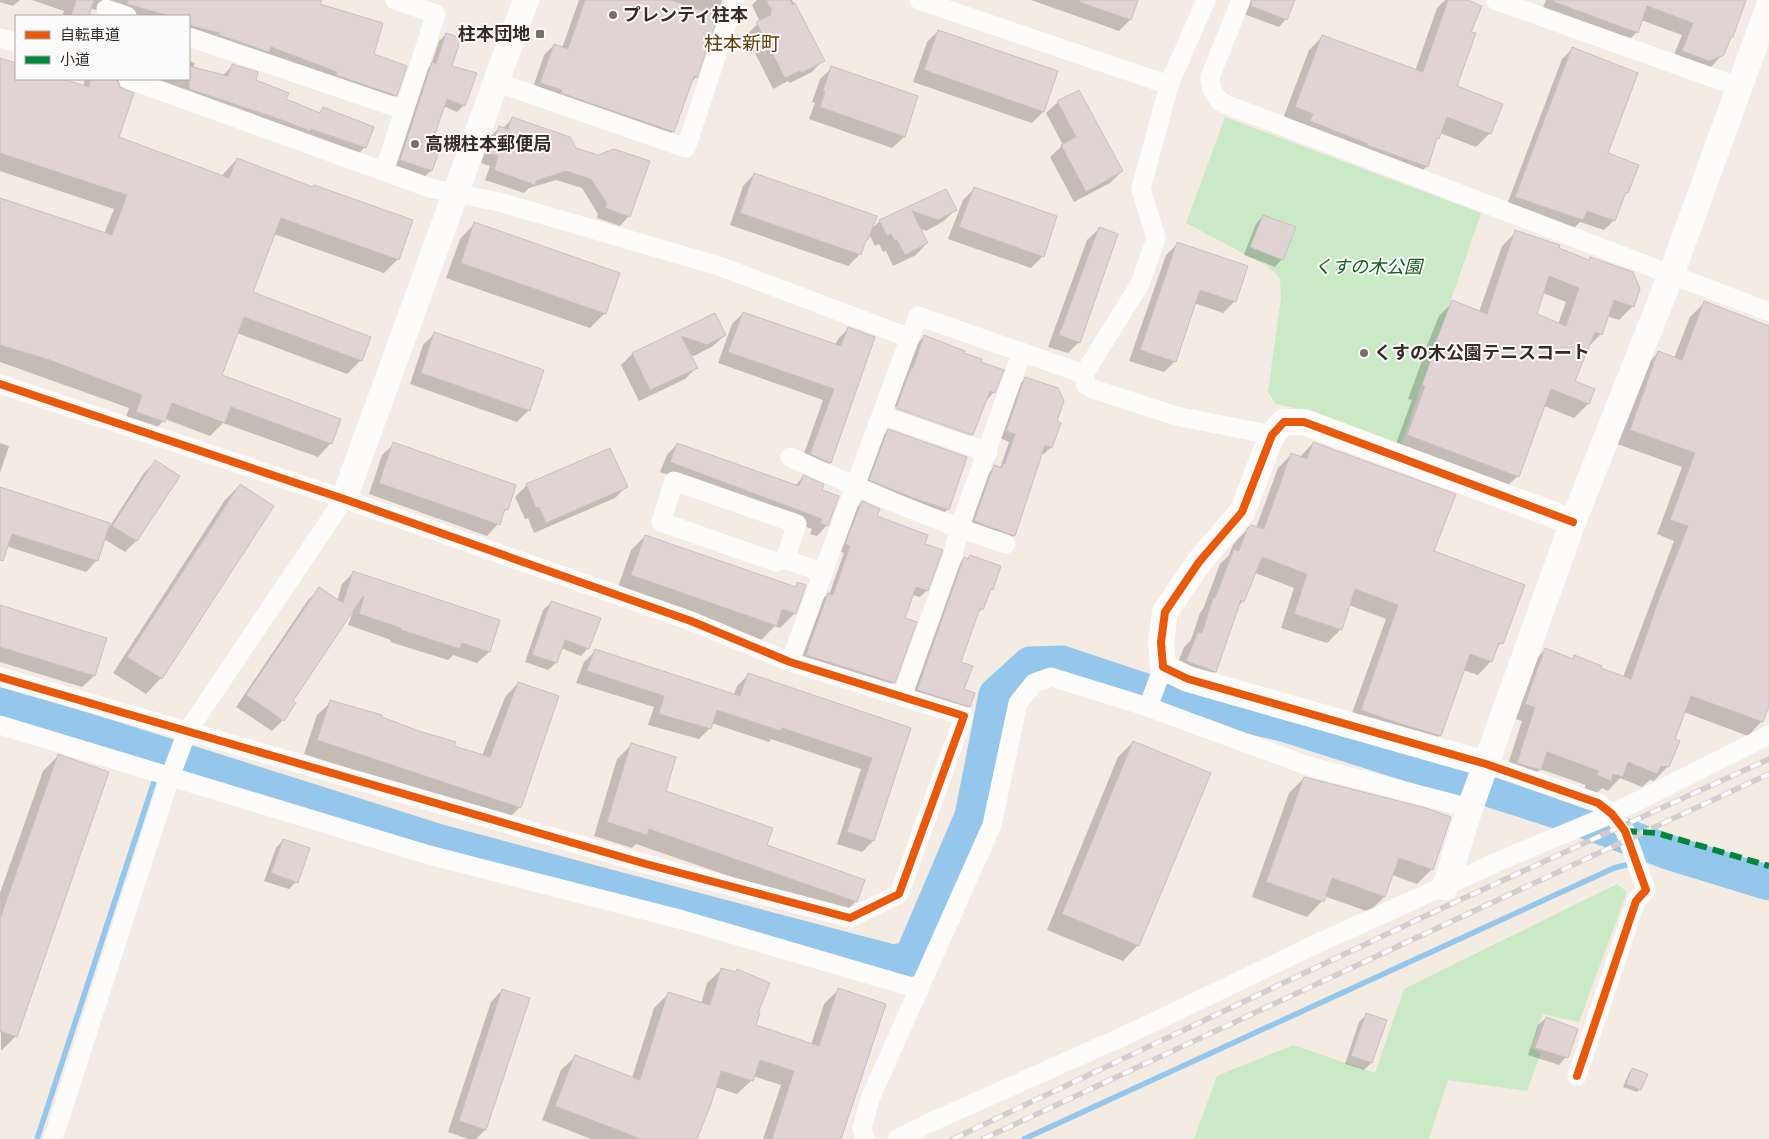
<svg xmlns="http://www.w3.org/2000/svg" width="1769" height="1139" font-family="'Zilla Slab','Noto Sans JP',serif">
<rect width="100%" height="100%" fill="#f4ebe3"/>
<g fill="#caeac5">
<path d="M1225 117 1481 213 1401 445 1309 411 1276 404 1268 392 1281 298 1280 278 1269 267 1186 223Z"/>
<path d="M1617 884 1627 892 1579 1022 1543 1014 1531 1048 1541 1053 1527 1091 1448 1080 1429 1139H1194L1217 1076 1293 1045 1375 1073 1404 989Z"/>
</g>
<g fill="#0003" fill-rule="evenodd">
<path d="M0 0H20L13 6 0 2Z"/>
<path d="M32 0H313L372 55 396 95 382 109 189 42V16H114L90 8 87 16H62L64 11Z"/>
<path d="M579 0H722L696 77 690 84 673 131 663 141 531 93 544 55 554 45 562 48Z"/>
<path d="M757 0H792L823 60 812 72 790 83 788 81 773 89 746 35 760 22 752 5Z"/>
<path d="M1031 0H1137L1130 20 1119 31Z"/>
<path d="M1246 0H1294L1286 19 1279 27 1244 14Z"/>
<path d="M1445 0H1464L1469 32 1456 87 1490 133 1476 147 1440 133 1435 141 1427 166 1413 180 1282 121 1309 50 1323 36 1415 71 1437 8Z"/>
<path d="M1546 0H1746L1723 54 1711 67 1696 72 1671 62 1682 35 1641 20 1637 32 1625 44 1541 13Z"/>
<path d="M938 31 1056 72 1043 112 1032 123 913 82 927 42Z"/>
<path d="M446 34 450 67 464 105 457 112 443 106 433 134 431 171 424 177 394 167 426 71 431 65 439 41Z"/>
<path d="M1572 49 1606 154 1638 166 1627 193 1622 198 1614 220 1604 230 1580 222 1572 230 1506 207 1562 59Z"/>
<path d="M0 59 16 64V79H59L83 87 85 79H189V61L195 63 193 69 222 76 233 65 254 81 285 100 318 114 323 109 365 147 351 161 116 83 117 138 222 177 224 173 237 159 398 259 384 273 274 234 252 293 361 360 347 374 237 333 220 376 331 443 318 457 223 423 210 436 165 419 150 435 123 426 129 408 0 362V199L104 234 114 209 0 171Z"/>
<path d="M832 68 917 97 904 137 892 148 809 119 815 103 812 102 820 79Z"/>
<path d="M1058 102 1122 171 1110 183 1074 202 1050 157 1063 145 1046 113Z"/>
<path d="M513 118 575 149 629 216 620 226 597 218 598 214 582 188 556 180 529 188 524 193 485 180 490 166 481 163 490 137 499 128H503Z"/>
<path d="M754 174 870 230 880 221 945 190 955 210 944 221 926 231 919 228 927 243 916 255 893 266 886 251 883 252 879 244 875 246 869 234 859 255 848 266 730 225 743 186Z"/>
<path d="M974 189 1056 217 1042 257 1031 268 948 239 963 200Z"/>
<path d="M1263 216 1282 259 1275 267 1244 255 1256 224Z"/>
<path d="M475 223 605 313 590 328 446 278 460 239Z"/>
<path d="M1099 229 1079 342 1068 353 1048 347 1087 240Z"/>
<path d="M1516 232 1588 261 1590 259 1633 306 1619 320 1607 316 1601 334 1587 348 1574 382 1588 404 1574 418 1544 406 1518 476 1503 490 1394 449 1412 400 1408 399 1423 358H1422L1439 316 1453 302 1479 312 1502 246ZM1543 293 1566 302 1558 324 1535 315Z"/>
<path d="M1178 243 1235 301 1223 313 1194 303 1175 361 1164 372 1129 361 1166 255Z"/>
<path d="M1704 303 1769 327V703L1762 721 1748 736 1684 712 1673 740 1668 766 1654 781 1650 780 1642 787 1620 778 1608 791 1602 788 1596 794 1584 789 1586 785 1540 769 1526 784 1504 777 1522 721 1512 718 1531 664 1545 650 1571 660 1575 657 1599 669 1623 677 1674 541 1657 534 1682 467 1617 444 1644 367 1658 353 1674 358 1690 317Z"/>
<path d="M743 313 835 345 838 339 849 328 830 463 819 474 800 465 823 400 718 363 732 324Z"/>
<path d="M715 315 725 335 713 346 694 356 689 354 696 368 685 379 639 401 621 365 632 354Z"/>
<path d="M435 333 529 410 517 422 410 384 423 345Z"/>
<path d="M924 336 980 363 994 392 987 400 985 399 972 434 965 441 890 415 892 408 970 435V433L893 406 917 344Z"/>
<path d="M1025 379 1055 422 1051 447 1044 454 1041 453 1014 535 1007 543 968 528 988 474 995 466 1000 468 1009 442 1000 438 1018 386Z"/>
<path d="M888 430 948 509 941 516 864 487 882 437Z"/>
<path d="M0 443 9 446 0 473Z"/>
<path d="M1313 443 1433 552 1501 643 1495 649 1491 661 1478 675 1463 670 1440 735 1426 749 1348 724 1386 619 1349 605 1341 629 1327 643 1281 628 1294 588 1255 573 1243 601 1237 607 1215 671 1202 685 1173 675 1184 647 1191 640 1200 613 1203 609 1220 564 1229 555 1233 545 1237 540 1251 526 1256 528 1278 468 1292 454 1300 457Z"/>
<path d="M394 444 506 509 502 513 498 524 487 536 369 494 382 455Z"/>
<path d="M677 444 795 486 803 477 820 491 827 525 817 536 810 534 812 529 660 472 667 455Z"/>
<path d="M156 461 178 476 136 541 125 552 104 539 97 560 86 572 0 544V504L108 529 144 473Z"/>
<path d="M240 485 273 506 161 678 146 694 113 673 225 500Z"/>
<path d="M527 485 626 487 615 498 534 533 528 518 525 519 515 497Z"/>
<path d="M862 502 876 517 927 590 920 597 912 595 904 619 894 682 887 689 800 662 821 601 828 594 829 595 844 553 839 551 855 509Z"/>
<path d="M645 536 794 588 798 584 795 613 780 628 775 626 761 640 617 590 631 550Z"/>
<path d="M970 556 992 589 988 593 982 609 977 614 960 663 963 690 969 706 961 713 910 697 957 566 964 559H967Z"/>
<path d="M354 572 499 621 489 652 477 663 453 655 448 660 390 642 391 640 348 625 354 609 291 701 283 720 272 731 236 707 308 600 319 589 337 601 342 584Z"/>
<path d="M551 603 588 648 581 656 561 648 556 663 548 670 525 662 543 610Z"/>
<path d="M0 607 94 676 82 687 0 662Z"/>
<path d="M595 651 734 695 737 686 748 675 910 729 873 841 862 852 837 844 861 769 771 739 769 742 711 723 710 728 699 739 648 725 654 707 576 683 584 662Z"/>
<path d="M518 683 520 807 506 821 304 754 317 715 331 702 380 718 453 747 482 756 505 697Z"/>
<path d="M1133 742 1138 945 1123 961 1047 930 1118 757Z"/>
<path d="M631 745 664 792 765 846 856 901 842 915 636 844 632 848 594 836 617 759Z"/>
<path d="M58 756 16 1036 1 1051 0 893 43 771Z"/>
<path d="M1304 778 1432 869 1417 884 1392 875 1384 897 1369 912 1324 896 1322 901 1307 917 1252 897 1289 793Z"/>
<path d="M283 840 296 882 289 889 264 881 276 848Z"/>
<path d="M722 969 757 1013 754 1026 811 1045 824 1004 838 990 839 1139H763L781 1085 753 1076 752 1080 737 1094 715 1087 696 1139H591L542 1120 561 1070 576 1056 632 1078 654 1008 668 994 701 1004 707 983Z"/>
<path d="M502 990 485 1130 476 1139H468L448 1132 491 1002Z"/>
<path d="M1367 1014 1386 1021 1371 1063 1364 1070 1345 1064 1359 1022Z"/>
<path d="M1546 1018 1566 1057 1559 1065 1528 1055 1538 1025Z"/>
<path d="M1632 1069 1640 1089 1637 1092 1623 1087 1629 1073Z"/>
</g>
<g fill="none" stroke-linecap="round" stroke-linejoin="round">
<g stroke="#95c6eb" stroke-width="5.5">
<path d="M37 1139 163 754"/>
<path d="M1024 1139 1614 868 1671 853"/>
</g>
<path stroke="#95c6eb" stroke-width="35" d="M0 703 440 842 892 962 911 959 972 816 996 695 1030 664 1062 663 1161 696 1283 724 1563 813 1671 853 1769 883"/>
</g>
<g fill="#e1d3d3" stroke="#cabfbe" fill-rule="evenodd">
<path d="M76 0H94L89 16H71Z"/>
<path d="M128 0H322L320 4 383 23 374 54 407 66 397 96 336 75 337 72 271 47 269 52 219 35 220 33 189 25V16H169L127 4Z"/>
<path d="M585 0H671L718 16 697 78 694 76 674 132 561 93 562 90 540 83 554 44 568 49Z"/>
<path d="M766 0H790L792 5 795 3 825 61 801 73 800 71 785 78 756 22 771 15 770 12 772 11Z"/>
<path d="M1080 0H1138L1131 20 1079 2Z"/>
<path d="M1252 0H1295L1287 20 1251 6Z"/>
<path d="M1448 0H1468L1482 6 1471 32 1476 33 1457 86 1503 104 1491 134 1447 117 1439 139 1437 138 1428 167 1367 145 1368 144 1310 121 1313 114 1295 107 1322 35 1423 72Z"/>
<path d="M1554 0H1746L1733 37H1731L1724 55 1709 61 1682 51 1693 23 1647 6 1638 33 1554 2Z"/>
<path d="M938 30 1058 71 1044 112 924 70Z"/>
<path d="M446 33 461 38 452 66 477 73 465 106 447 99 435 134 444 137 432 171 400 160 432 62 436 64Z"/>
<path d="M1572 47 1638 73 1608 153 1639 165 1628 193 1626 192 1615 221 1587 211 1583 220 1515 197Z"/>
<path d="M0 58 16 63V79H63L89 87 90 79H117L120 87 134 93 119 137 229 178 237 158 313 187 314 185 413 220 399 260 281 218 253 292 371 337 362 361 244 317 222 375 341 419 332 444 231 407 225 423 172 403 165 422 136 412 142 395 47 359 0 345V198L112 235 127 195 0 153Z"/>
<path d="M232 64 258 72 256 80 289 93 286 99 320 113 323 107 374 127 366 148 311 129 310 131 279 119 189 89V66L228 76Z"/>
<path d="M831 66 918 96 905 137 820 107 825 92 823 91Z"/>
<path d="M1079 90 1123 171 1086 192 1061 145 1076 137 1057 101Z"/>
<path d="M512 117 570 137 576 148 598 155 614 149 650 161 630 217 605 208 607 204 591 179 566 171 536 181 535 185 494 170 498 156 489 153 499 126 508 129Z"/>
<path d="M754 173 877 216 868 240H866L861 255 740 213Z"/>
<path d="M974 187 1057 216 1044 257 959 227Z"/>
<path d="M946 189 957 210 938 220 912 211 928 243 905 255 897 240 895 241 891 234 887 236 879 220Z"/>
<path d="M1263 215 1296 227 1283 260 1250 247Z"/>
<path d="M474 222 620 273 606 314 461 263Z"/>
<path d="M1099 227 1118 234 1080 343 1059 335Z"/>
<path d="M1515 230 1560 245 1559 248 1589 260 1590 257 1633 272 1640 289 1634 307 1614 300 1602 335 1595 332 1575 381 1595 389 1589 404 1551 389 1519 477 1407 435 1425 386 1422 385 1437 344H1435L1452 300 1487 314ZM1549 276 1579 288 1566 326 1537 314Z"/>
<path d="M1177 242 1248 266 1236 302 1200 290 1176 362 1140 350Z"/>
<path d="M1704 301 1769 326V706L1763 722 1691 696 1675 739 1680 741 1669 767 1661 766 1657 774 1628 762 1623 777 1613 774 1611 781 1597 775 1599 771 1547 752 1541 770 1517 763 1535 707 1525 704 1545 648 1573 659 1574 655 1602 666 1601 668 1631 679 1659 599 1688 526 1670 520 1695 453 1630 430 1658 351 1682 360Z"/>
<path d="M743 312 841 346 848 327 875 337 831 463 810 454 834 389 728 352Z"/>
<path d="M715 313 726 335 707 345 681 336 698 368 650 390 632 353Z"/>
<path d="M434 332 544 370 530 411 421 373Z"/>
<path d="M924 335 965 351 964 353 982 359 981 362 1004 370 995 393 990 391 973 435 896 408 911 368H913Z"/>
<path d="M1025 377 1058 388 1064 401 1057 421 1061 423 1052 448 1045 445 1015 536 974 521 994 465 1002 468 1003 463 1005 464 1015 434 1006 431Z"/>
<path d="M888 429 967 457 949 510 913 498 869 480Z"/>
<path d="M393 442 516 485 508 510 505 509 500 525 379 483Z"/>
<path d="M1313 442 1456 494 1434 551 1525 585 1503 644 1499 643 1492 662 1470 654 1441 736 1395 722 1361 710 1398 605 1355 589 1342 630 1294 614 1307 574 1262 557 1244 602 1241 600 1216 672 1186 661 1198 632 1202 633 1213 598H1215L1234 549 1239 551 1247 529 1251 525 1264 529 1291 453 1307 459Z"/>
<path d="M677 443 799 486 803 475 824 484 822 490 839 496 828 526 820 523 822 519 670 462Z"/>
<path d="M610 448 628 487 546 523 539 507 536 508 526 484Z"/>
<path d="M155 460 180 476 137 541 112 526Z"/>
<path d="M240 484 274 506 162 679 127 657Z"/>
<path d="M0 487 110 523 98 561 12 534 3 561 0 560Z"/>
<path d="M862 501 880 509 877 516 928 535 925 544 943 550 928 591 916 587 905 618 917 622 895 683 806 655 828 593 833 595 850 546 845 544Z"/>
<path d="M645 535 796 587 797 582 806 585 796 614 782 609 777 626 631 575Z"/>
<path d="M970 555 1001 566 993 590 991 589 983 610 980 608 961 662 973 666 964 689 975 693 970 707 917 690 964 557 968 559Z"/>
<path d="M353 571 500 620 490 652 462 643 460 649 401 630V628L359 614 364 597 363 596 293 701 296 703 284 721 246 695 319 587 343 603Z"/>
<path d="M551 601 601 618 589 649 565 640 557 663 532 655Z"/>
<path d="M0 605 107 638 95 676 0 647Z"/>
<path d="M595 649 740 696 748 673 911 728 874 841 847 832 872 758 782 728 781 731 717 710 711 729 659 714 664 696 587 671Z"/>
<path d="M518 682 559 696 521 808 317 740 330 700 382 715V717L419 731 456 742 454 746 490 757Z"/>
<path d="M1133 741 1211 773 1139 946 1062 914Z"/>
<path d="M631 743 676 757 666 791 773 828 767 845 865 880 857 902 649 829 647 835 607 822Z"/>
<path d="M58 754 109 772 17 1037 0 1031V919Z"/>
<path d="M1304 777 1426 808 1451 817 1433 870 1399 858 1385 897 1332 878 1324 902 1266 882Z"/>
<path d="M283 839 310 848 298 883 271 873Z"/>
<path d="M721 968 736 972 737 969 770 983 758 1013H760L756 1025 819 1046 838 988 886 1004 841 1139H772L794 1071 760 1060 753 1081 721 1071 711 1104 697 1139H641L555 1106 575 1055 640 1080 668 992 710 1005Z"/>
<path d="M502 989 530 998 486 1130 459 1121Z"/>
<path d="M1366 1013 1387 1020 1372 1063 1351 1056Z"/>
<path d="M1546 1017 1578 1029 1568 1058 1535 1048Z"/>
<path d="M1632 1068 1648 1074 1641 1090 1626 1084Z"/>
</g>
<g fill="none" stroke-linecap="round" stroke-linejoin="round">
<g stroke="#fdfcfb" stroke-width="19">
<path d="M919 0 1169 85"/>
<path d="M1206 0 1169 85 1141 189 1156 238 1140 284 1084 374 1086 385 1093 389 1176 416 1272 435"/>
<path d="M1241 0 1210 77 1212 90 1220 102 1769 312"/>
<path d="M1495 0 1739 87"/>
<path d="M106 9 127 16"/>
<path d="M189 37 404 110"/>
<path d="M0 38 16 42"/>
<path d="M128 79 430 188 499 202 719 266 910 338"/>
<path d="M496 82 686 148 735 0"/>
<path d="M384 172 436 14 395 0"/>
<path d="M0 384 344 499 691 621 790 662 964 716 899 894 850 918 646 864 0 677"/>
<path d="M882 415 988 452"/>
<path d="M790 457C861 489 932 520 1006 544"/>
<path d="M785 559 776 562 661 522 674 481 797 524 785 559 823 573"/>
<path d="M790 662 918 316 1084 374"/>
<path d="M902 697 953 555 959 529 1022 352"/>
<path d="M1148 707 1163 667"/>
<path d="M0 725 429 855 683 920 919 989"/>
<path d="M1486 764 1598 803 1612 814 1625 831 1646 890 1636 901 1577 1076"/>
<path d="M53 1139 170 777 187 732 344 499"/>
<path d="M865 1139 862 1128 870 1099 992 825 1018 703 1034 683 1051 677 1148 707 1308 766 1470 808"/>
<path d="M897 1139 929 1123 1133 1032 1314 945 1513 855 1612 814 1769 735"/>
</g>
<g stroke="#fdfcfb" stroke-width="26">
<path d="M344 499 526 0"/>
<path d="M1486 764 1188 679 1163 667 1161 642 1165 612 1199 562 1242 512 1272 435 1284 422H1304L1573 522"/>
<path d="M1445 887 1470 808 1573 522 1671 275 1769 6"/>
</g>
<g stroke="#d1cecb" stroke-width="5.5">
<g id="rail">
<path d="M953 1139 1438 910 1769 759"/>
<path d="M983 1139 1769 774"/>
</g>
</g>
<use href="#rail" stroke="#fbfbfb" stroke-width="4" stroke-dasharray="11" stroke-linecap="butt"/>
<path stroke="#00873e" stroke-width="6" stroke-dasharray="12 6" stroke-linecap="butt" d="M1625 831 1657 833 1769 866"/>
<g stroke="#fbfbfb" stroke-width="11">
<g id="cycleway">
<path d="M0 384 344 499 691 621 790 662 964 716 899 894 850 918 646 864 0 677"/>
<path d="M1573 522 1304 422H1284L1272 435 1242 512 1199 562 1165 612 1161 642 1163 667 1188 679 1486 764 1598 803 1612 814 1625 831 1646 890 1636 901 1577 1076"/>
</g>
</g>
<use href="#cycleway" stroke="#e8590c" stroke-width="8"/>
</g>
<g fill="#796f66" stroke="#fbfbfb" stroke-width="2">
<circle cx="613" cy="15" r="5"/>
<rect x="535" y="29" width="10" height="10" rx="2.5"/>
<circle cx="415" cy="144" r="5"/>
<circle cx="1364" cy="353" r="5"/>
</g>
<g text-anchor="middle" stroke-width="4" stroke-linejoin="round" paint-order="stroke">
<g font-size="18" font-weight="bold" fill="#372c23" stroke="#fbfbfb" text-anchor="start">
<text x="623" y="21">プレンティ柱本</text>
<text x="530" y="40" text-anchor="end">柱本団地</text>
<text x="425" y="150">高槻柱本郵便局</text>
<text x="1374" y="359">くすの木公園テニスコート</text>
</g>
<g font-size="18" font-style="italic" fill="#155c24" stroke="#fbfbfb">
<text x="1368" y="273">くすの木公園</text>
</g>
<g font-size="19" fill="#5f4106" stroke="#fbfbfb">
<text x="742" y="50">柱本新町</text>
</g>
</g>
<rect x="15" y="15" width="175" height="65" fill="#fbfbfb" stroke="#ada8a5"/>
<rect x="25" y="31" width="25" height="8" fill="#e8590c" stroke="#ada8a5"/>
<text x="60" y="40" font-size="15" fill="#372c23">自転車道</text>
<rect x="25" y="56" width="25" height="8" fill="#00873e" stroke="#ada8a5"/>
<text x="60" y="65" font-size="15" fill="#372c23">小道</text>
</svg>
